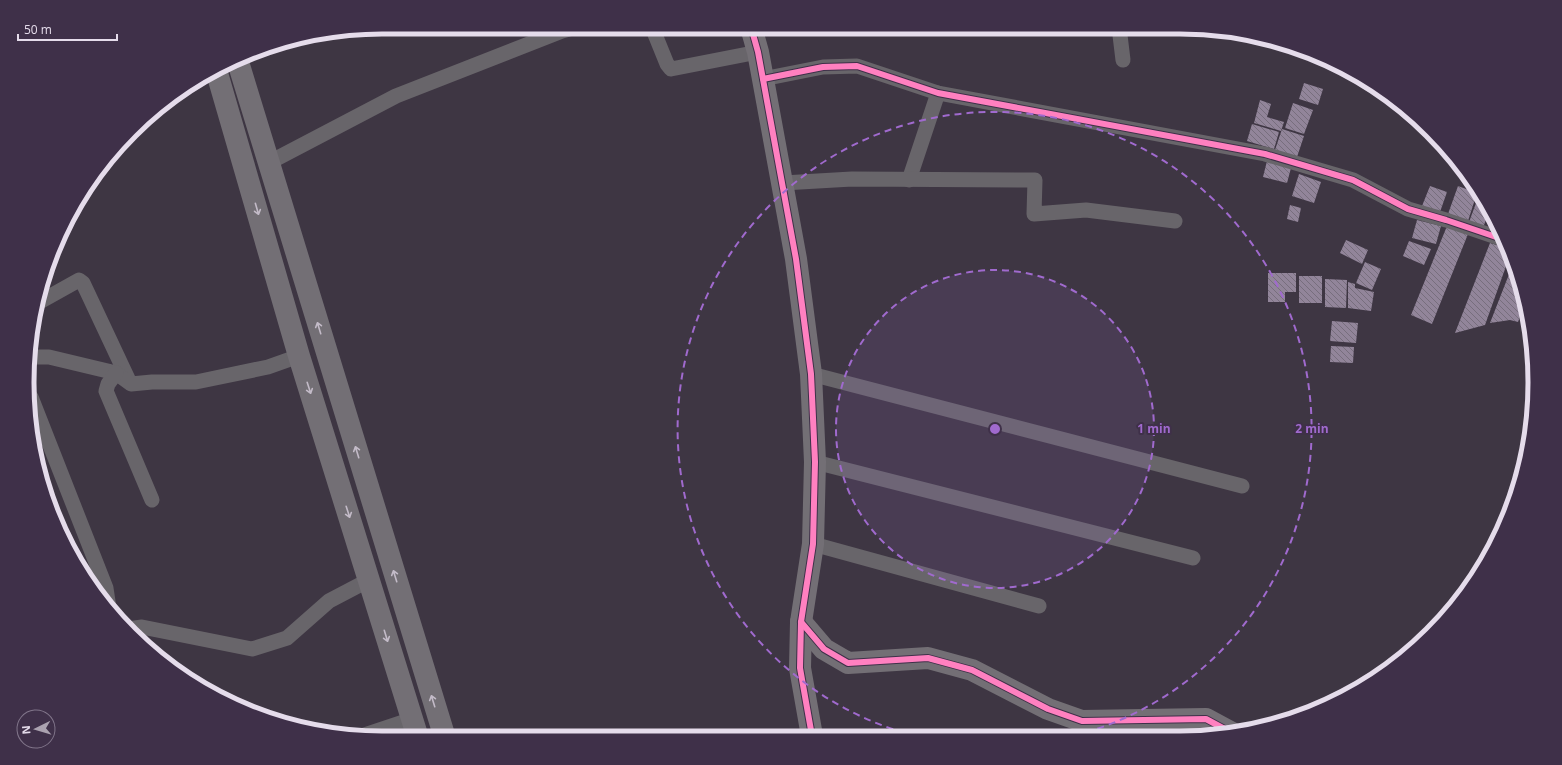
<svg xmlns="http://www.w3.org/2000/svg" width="1562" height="765" font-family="'Open Sans',sans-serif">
<defs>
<pattern id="building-back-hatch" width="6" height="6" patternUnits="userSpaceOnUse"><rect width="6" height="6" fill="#92859a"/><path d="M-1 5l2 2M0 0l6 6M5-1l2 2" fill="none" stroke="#776e7d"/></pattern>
</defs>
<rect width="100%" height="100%" fill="#3e3643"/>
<g fill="url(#building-back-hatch)">
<path d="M1345 70 1350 73 1356 76H1345Z"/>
<path d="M1304 83 1323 89 1318 105 1299 99Z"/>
<path d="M1260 100 1271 104 1267 117 1284 122 1281 131 1254 123Z"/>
<path d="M1293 103 1313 110 1304 134 1285 128Z"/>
<path d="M1406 111 1419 121 1414 127 1401 116Z"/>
<path d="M1252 124 1279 132 1274 149 1247 141Z"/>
<path d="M1282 129 1304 136 1297 157 1275 150Z"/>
<path d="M1267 161 1291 168 1287 183 1263 177Z"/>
<path d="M1299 174 1321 182 1314 203 1292 196Z"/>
<path d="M1430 186 1447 192 1440 212 1422 206Z"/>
<path d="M1458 186 1477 193 1468 221 1448 214Z"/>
<path d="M1479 195 1489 211 1483 228 1469 222Z"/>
<path d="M1290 205 1301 208 1298 222 1287 219Z"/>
<path d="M1417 220 1441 226 1436 244 1412 238Z"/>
<path d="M1494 221 1501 234 1491 230Z"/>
<path d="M1447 226 1468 234 1432 324 1411 315Z"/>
<path d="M1346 240 1368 250 1362 264 1340 253Z"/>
<path d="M1409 241 1431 249 1424 265 1403 256Z"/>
<path d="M1490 243 1509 249 1510 255 1485 325 1455 333Z"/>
<path d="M1365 262 1381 269 1372 290 1356 283Z"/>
<path d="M1513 264 1525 303 1518 322 1510 320 1490 323Z"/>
<path d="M1268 273H1296V292H1285V302H1268Z"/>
<rect x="1299" y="276" width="23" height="27"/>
<path d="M1325 279 1347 280 1346 308 1325 307Z"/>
<path d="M1348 282 1355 284V288L1374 292 1371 311 1348 308Z"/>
<path d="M1332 321 1358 323 1356 343 1330 341Z"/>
<path d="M1331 346 1354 347 1353 363 1330 362Z"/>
<path d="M1488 552 1483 561 1482 554Z"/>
</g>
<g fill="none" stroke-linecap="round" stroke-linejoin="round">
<g stroke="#68656a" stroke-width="15">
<path d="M652 27 667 64 671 69 758 52"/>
<path d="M1119 27 1123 60"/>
<path d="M763 79 823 67 857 66 938 93 1265 154 1353 180 1408 209 1446 220 1505 240"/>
<path d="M270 162 396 96 562 31 576 27"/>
<path d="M909 180 938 93"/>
<path d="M783 183 852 179 1035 180 1034 214 1086 210 1175 221"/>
<path d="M36 304 79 280 83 283 129 381"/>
<path d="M32 357H49L116 373 131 384 152 382H196L268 367 299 356"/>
<path d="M116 373 108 384 106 391 152 500"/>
<path d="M811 374 1242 486"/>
<path d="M31 397 106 588 109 608"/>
<path d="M815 462 1193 558"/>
<path d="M813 544 1039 606"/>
<path d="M128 629 142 627 252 649 287 638 329 601 369 580"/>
<path d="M361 736 412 719"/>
</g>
<g stroke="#736f75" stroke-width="22">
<path d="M751 27 758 52 796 259 811 374 815 462 813 544 801 622 800 668 812 736"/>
<path d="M238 62 445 738"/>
<path d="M217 73 299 356 418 738"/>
<path d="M801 622 824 649 848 663 928 658 972 670 1048 709 1082 721 1206 719 1232 733"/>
</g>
<g stroke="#3f3049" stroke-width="8">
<g id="cycleway">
<path d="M751 27 758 52 796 259 811 374 815 462 813 544 801 622 800 668 812 736"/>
<path d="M763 79 823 67 857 66 938 93 1265 154 1353 180 1408 209 1446 220 1505 240"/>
<path d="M801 622 824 649 848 663 928 658 972 670 1048 709 1082 721 1206 719 1232 733"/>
</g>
</g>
<use href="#cycleway" stroke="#ff80c0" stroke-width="6"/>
</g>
<defs><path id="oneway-shaft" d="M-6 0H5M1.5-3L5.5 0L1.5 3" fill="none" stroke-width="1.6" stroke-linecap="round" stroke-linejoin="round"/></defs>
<g stroke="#c3bbc8">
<use href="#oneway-shaft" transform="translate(257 209) rotate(74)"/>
<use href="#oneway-shaft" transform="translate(319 328) rotate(-107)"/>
<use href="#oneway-shaft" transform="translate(309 388) rotate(72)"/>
<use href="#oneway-shaft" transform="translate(357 452) rotate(-107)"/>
<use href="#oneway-shaft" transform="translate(348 512) rotate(72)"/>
<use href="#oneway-shaft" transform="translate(395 576) rotate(-107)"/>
<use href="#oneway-shaft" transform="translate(386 636) rotate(73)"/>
<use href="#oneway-shaft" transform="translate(433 701) rotate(-107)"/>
</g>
<circle cx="995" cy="429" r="159" fill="#a06ace" fill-opacity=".12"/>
<g fill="none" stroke="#a06ace" stroke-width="2" stroke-dasharray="7 5">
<circle cx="995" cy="429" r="159"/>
<path d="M916 736A317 317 0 1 1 1077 735"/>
</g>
<path d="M0 0H1562V765H0ZM382 34H1180A348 348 0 0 1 1528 382V383A348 348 0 0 1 1180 731H382A348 348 0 0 1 34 383V382A348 348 0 0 1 382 34Z" fill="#3f3049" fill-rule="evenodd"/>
<path fill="none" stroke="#e5dceb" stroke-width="5" d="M382 34H1180A348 348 0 0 1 1528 382V383A348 348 0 0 1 1180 731H382A348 348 0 0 1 34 383V382A348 348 0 0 1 382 34Z"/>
<circle cx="995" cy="429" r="6" fill="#a06ace" stroke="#3f3049" stroke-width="2"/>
<g font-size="12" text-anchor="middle" font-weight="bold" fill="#a06ace" stroke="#3f3049" stroke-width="4" stroke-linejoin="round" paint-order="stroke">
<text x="1154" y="433">1 min</text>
<text x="1312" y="433">2 min</text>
</g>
<g transform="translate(36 729) rotate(265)"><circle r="19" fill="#3f3049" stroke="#81758a"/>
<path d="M0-3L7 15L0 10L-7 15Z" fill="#aba2b0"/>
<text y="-6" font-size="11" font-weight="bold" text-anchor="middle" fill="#e5dceb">N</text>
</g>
<path d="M18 34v6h99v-6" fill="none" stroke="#e5dceb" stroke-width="2"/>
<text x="24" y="34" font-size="12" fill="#e5dceb" stroke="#3f3049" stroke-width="3" paint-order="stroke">50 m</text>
</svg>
